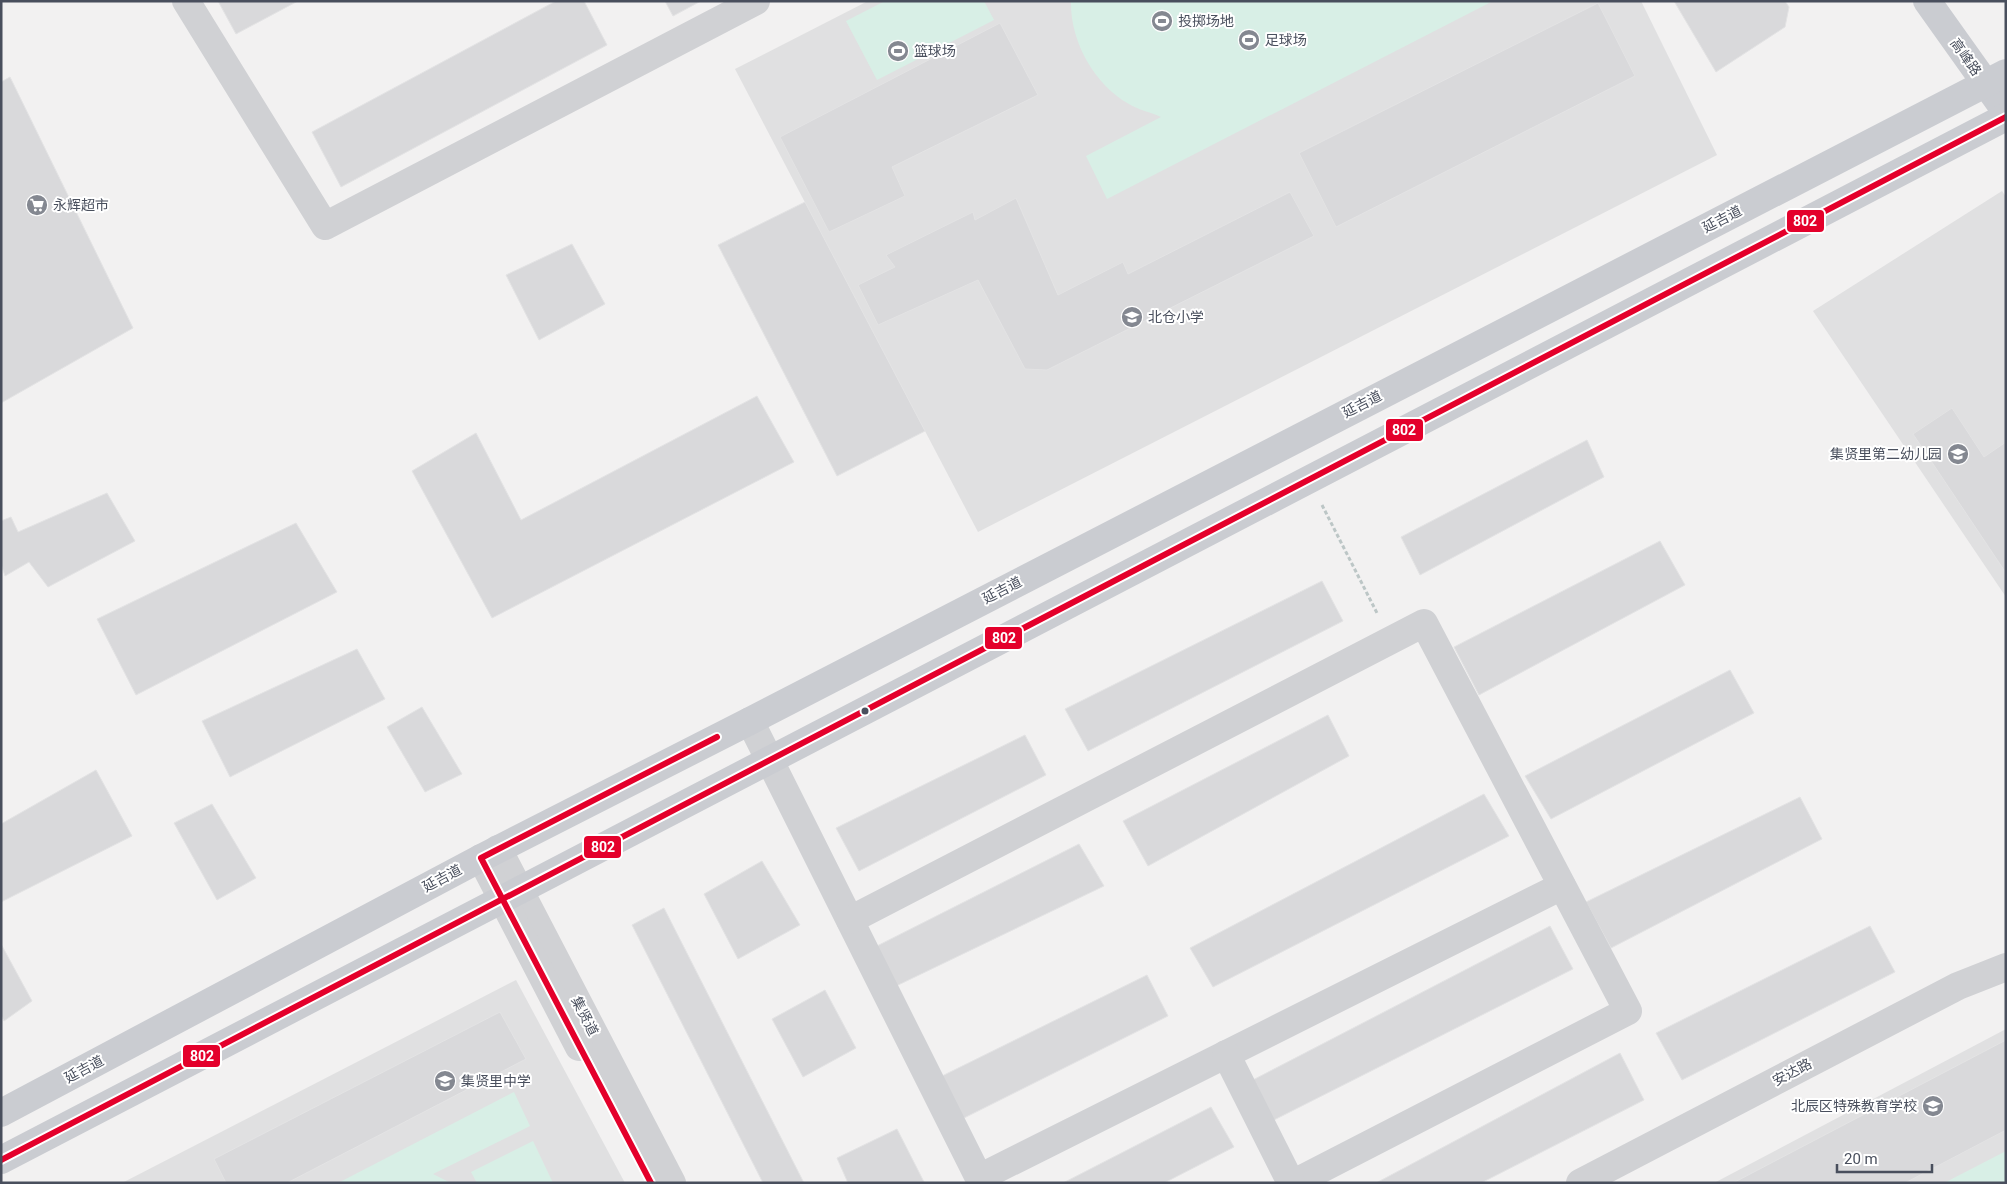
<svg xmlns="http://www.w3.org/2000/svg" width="2007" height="1184" font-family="Roboto,'Noto Sans SC',sans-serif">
<rect width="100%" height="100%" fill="#f2f1f1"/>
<g fill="#e0e0e1">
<path d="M868 1H1641L1717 155 978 532 735 69Z"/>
<path d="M2002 191 2006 197V597L1813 311Z"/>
<path d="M516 980 625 1183H122Z"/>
<path d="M2006 1029V1183H1714Z"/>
</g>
<g fill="#d8efe6">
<path d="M885 1H984L994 20 877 80 846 21Z"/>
<path d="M1071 1H1493L1107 199 1086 156 1161 117C1151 112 1138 110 1129 104 1094 84 1070 41 1071 1Z"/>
<path d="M514 1092 530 1126 433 1174 451 1183H338Z"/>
<path d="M533 1141 553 1183H477L471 1172Z"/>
<path d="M2006 1151V1183H1944Z"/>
</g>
<g fill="#d9d9db" stroke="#e3e3e4">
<path d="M218 1H298L236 34Z"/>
<path d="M556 1H584L607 45 341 187 312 132Z"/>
<path d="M665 1H701L673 16Z"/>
<path d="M1674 1H1785L1789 7 1785 27 1716 72Z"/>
<path d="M1598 3 1635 76 1336 227 1299 153Z"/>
<path d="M1000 23 1038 95 892 167 905 196 829 232 780 137Z"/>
<path d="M10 77 133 328 1 403V82Z"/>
<path d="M1290 192 1314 236 1047 370 1025 369 978 280 878 325 858 285 895 267 886 255 973 212 975 220 1016 198 1058 295 1123 262 1128 274Z"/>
<path d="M805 202 925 431 837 476 718 245Z"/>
<path d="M572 244 605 304 539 340 506 275Z"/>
<path d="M757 396 794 462 492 618 412 471 476 433 521 520Z"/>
<path d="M1952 408 1984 457 2006 442V573L1913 434Z"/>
<path d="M1587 440 1604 477 1420 575 1401 537Z"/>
<path d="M107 493 135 541 48 587 29 562 5 576 1 564V521L11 517 18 532Z"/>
<path d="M296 523 337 592 136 695 97 619Z"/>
<path d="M1660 541 1685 585 1479 695 1454 647Z"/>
<path d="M1322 581 1343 621 1088 751 1065 709Z"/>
<path d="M357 649 385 699 230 777 202 721Z"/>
<path d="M1730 670 1754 713 1551 819 1525 776Z"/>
<path d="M422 707 462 774 425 792 387 727Z"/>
<path d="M1328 715 1349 756 1148 866 1123 821Z"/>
<path d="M1025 735 1046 775 859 871 836 828Z"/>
<path d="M96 770 132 836 1 902V824Z"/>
<path d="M1484 794 1509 836 1213 987 1190 948Z"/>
<path d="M1800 797 1822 839 1611 948 1586 902Z"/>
<path d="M212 804 256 878 217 900 174 823Z"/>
<path d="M1079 844 1104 886 892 988 871 949Z"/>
<path d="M762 861 800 925 738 959 704 894Z"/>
<path d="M664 908 804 1183H763L632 925Z"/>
<path d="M1550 926 1573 969 1272 1121 1249 1082Z"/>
<path d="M1870 926 1895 972 1682 1080 1656 1033Z"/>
<path d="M1 944 32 1001 4 1021 1 1015Z"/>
<path d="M1147 975 1168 1016 962 1119 940 1077Z"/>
<path d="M825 990 856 1048 803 1077 772 1019Z"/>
<path d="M500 1012 526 1059 287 1183H226L214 1159Z"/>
<path d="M2006 1040V1130L1905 1183H1733Z"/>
<path d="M1620 1053 1644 1100 1481 1183H1376Z"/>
<path d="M1211 1107 1234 1147 1164 1183H1063Z"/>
<path d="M897 1129 924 1182 848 1183 837 1158Z"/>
</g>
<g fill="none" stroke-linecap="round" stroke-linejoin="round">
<path stroke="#bcc6c6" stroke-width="3" stroke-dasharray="4 2.5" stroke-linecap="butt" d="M1322 505 1377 613"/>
<g stroke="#d0d1d4" stroke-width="28">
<path d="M186 1 325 226 756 1"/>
<path d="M750 721 979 1178 1562 886"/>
<path d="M498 849 672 1183"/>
<path d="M481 858 579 1047"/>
<path d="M850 920 1424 623 1628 1011 1294 1183"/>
<path d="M1226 1054 1291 1183"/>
<path d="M1580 1183 1958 986 2006 967"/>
</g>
<g stroke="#caccd1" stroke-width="28">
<path d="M1927 1 2006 112"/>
<path d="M1 1113 481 858 750 721 2006 73"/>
<path d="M1 1160 2006 117"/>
</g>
<g stroke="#fff" stroke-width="10">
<g id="bus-1">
<path d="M1 1160 2006 117"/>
<path d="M651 1183 481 858 717 737"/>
</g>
</g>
<use href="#bus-1" stroke="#e4002b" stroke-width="6"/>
</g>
<defs>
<g id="stadium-disc" transform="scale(1.125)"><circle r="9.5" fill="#848891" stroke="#fff"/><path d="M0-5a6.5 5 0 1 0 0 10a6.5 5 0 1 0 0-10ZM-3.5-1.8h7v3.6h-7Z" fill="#fff"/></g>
<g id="supermarket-disc" transform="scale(1.125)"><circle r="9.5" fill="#848891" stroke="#fff"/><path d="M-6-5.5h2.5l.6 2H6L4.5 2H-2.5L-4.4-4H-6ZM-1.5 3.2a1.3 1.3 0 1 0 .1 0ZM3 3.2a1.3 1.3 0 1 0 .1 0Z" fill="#fff"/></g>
<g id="school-disc" transform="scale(1.125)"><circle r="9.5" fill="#848891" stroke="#fff"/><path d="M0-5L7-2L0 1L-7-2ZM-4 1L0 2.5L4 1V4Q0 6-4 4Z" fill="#fff"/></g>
</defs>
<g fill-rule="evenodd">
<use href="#stadium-disc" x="1162" y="21"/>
<use href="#stadium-disc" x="1249" y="40"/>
<use href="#stadium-disc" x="898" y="51"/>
<use href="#supermarket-disc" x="37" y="205"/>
<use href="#school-disc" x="1132" y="317"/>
<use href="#school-disc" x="1958" y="454"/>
<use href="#school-disc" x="445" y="1081"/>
<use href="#school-disc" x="1933" y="1106"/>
</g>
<circle fill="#494f5d" stroke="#fff" stroke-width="2" cx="865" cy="711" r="4.5"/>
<g text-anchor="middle" stroke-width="4" stroke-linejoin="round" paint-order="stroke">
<g font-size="14" fill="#494f5d" stroke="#fff" text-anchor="start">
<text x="1178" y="26">投掷场地</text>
<text x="1265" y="45">足球场</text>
<text x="914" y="56">篮球场</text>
<text x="53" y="210">永辉超市</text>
<text x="1148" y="322">北仓小学</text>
<text x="1942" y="459" text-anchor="end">集贤里第二幼儿园</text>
<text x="461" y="1086">集贤里中学</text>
<text x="1917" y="1111" text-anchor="end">北辰区特殊教育学校</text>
</g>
<g font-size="14" fill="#494f5d" stroke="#fff">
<text transform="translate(1966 57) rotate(55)" y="5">高峰路</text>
<text transform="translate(1722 219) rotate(-27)" y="5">延吉道</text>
<text transform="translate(1362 404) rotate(-27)" y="5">延吉道</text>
<text transform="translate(1002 590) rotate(-27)" y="5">延吉道</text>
<text transform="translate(442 878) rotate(-28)" y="5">延吉道</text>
<text transform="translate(585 1016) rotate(63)" y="5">集贤道</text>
<text transform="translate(84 1069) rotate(-28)" y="5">延吉道</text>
<text transform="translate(1792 1072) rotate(-28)" y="5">安达路</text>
</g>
</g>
<g stroke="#fff" stroke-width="2">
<rect x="1786" y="209" width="39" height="24" rx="5" fill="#e4002b"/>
<rect x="1385" y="418" width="39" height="24" rx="5" fill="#e4002b"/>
<rect x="984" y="626" width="39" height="24" rx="5" fill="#e4002b"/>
<rect x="583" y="835" width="39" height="24" rx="5" fill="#e4002b"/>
<rect x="182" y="1044" width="39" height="24" rx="5" fill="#e4002b"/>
</g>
<g font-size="14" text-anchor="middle" font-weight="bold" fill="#fff">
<text x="1805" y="226">802</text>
<text x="1404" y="435">802</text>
<text x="1004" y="643">802</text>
<text x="603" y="852">802</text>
<text x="202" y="1061">802</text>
</g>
<rect width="2007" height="1184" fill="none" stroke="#494f5d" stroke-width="5"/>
<path d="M1837 1164v8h95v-8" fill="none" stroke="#494f5d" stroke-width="2.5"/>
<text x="1844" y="1164" font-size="15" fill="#494f5d" stroke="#ffffff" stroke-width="4" paint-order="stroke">20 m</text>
</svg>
